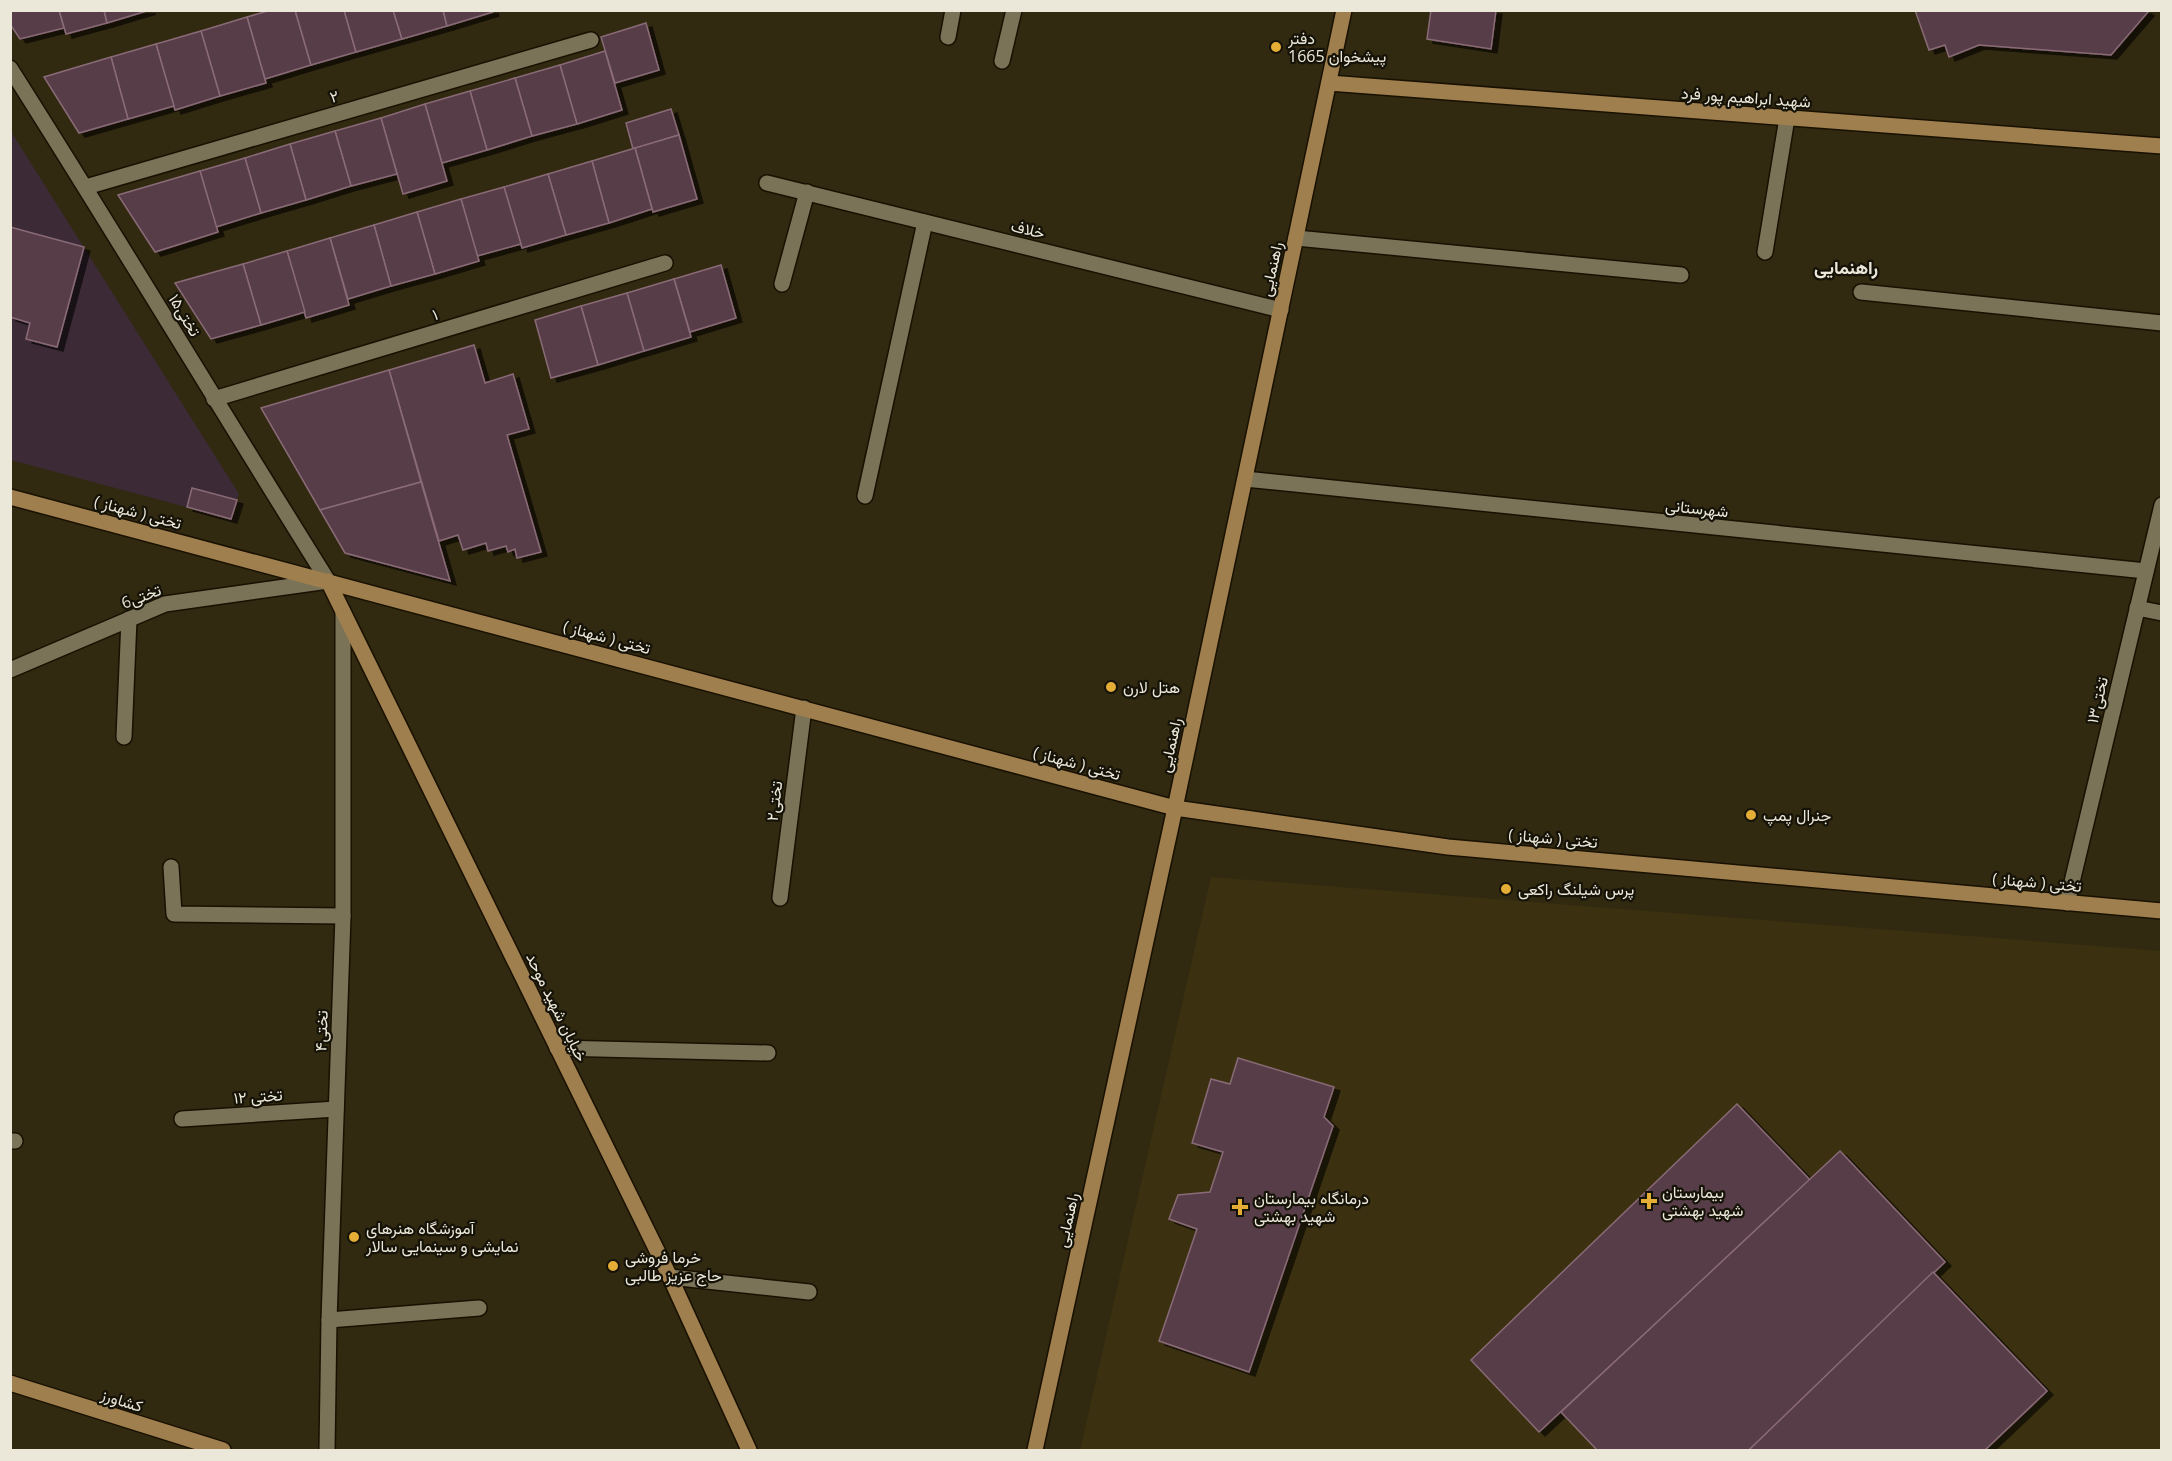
<svg xmlns="http://www.w3.org/2000/svg" width="2172" height="1461" font-family="'Open Sans',Vazirmatn,sans-serif">
<defs>
<filter id="shadow"><feDropShadow dx="6" dy="4" stdDeviation="0" flood-color="#0009"/></filter>
</defs>
<rect width="100%" height="100%" fill="#312910"/>
<path fill="#3b3110" d="M1211 877 2161 951V1450H1080Z"/>
<path fill="#3c2b36" d="M10 130 239 494 231 519 11 460Z"/>
<g fill="#573c47" stroke="#896b77" stroke-width="1.5" filter="url(#shadow)">
<path d="M10 10H59L64 28 20 39 10 24Z"/>
<path d="M59 10H104L107 23 66 34Z"/>
<path d="M104 10H150L107 23Z"/>
<path d="M271 10H295L311 65 265 79 247 17Z"/>
<path d="M295 10H344L356 52 311 65Z"/>
<path d="M344 10H393L402 39 356 52Z"/>
<path d="M393 10H443L447 26 402 39Z"/>
<path d="M443 10H492L493 12 447 26Z"/>
<path d="M1431 10H1496L1491 49 1427 39Z"/>
<path d="M1915 10H2145L2148 12 2111 55 1979 45 1949 57 1945 45 1929 50Z"/>
<path d="M247 17 266 83 220 96 201 31Z"/>
<path d="M646 23 659 70 615 83 601 37Z"/>
<path d="M201 31 220 96 175 110 156 44Z"/>
<path d="M156 44 174 106 128 119 111 57Z"/>
<path d="M605 51 622 110 577 124 560 65Z"/>
<path d="M111 57 128 119 79 133 44 77Z"/>
<path d="M560 65 577 124 532 136 515 78Z"/>
<path d="M515 78 532 136 487 150 470 91Z"/>
<path d="M470 91 487 150 442 163 425 104Z"/>
<path d="M425 104 447 181 403 194 381 118Z"/>
<path d="M671 109 679 135 633 149 626 123Z"/>
<path d="M381 118 397 174 351 186 335 131Z"/>
<path d="M335 131 351 186 306 200 290 144Z"/>
<path d="M679 135 697 199 653 212 635 148Z"/>
<path d="M290 144 306 200 261 213 245 158Z"/>
<path d="M635 148 652 209 609 223 592 161Z"/>
<path d="M245 158 261 213 216 227 200 171Z"/>
<path d="M592 161 609 223 566 235 548 174Z"/>
<path d="M200 171 218 232 155 252 118 195Z"/>
<path d="M548 174 566 235 522 248 504 187Z"/>
<path d="M504 187 521 244 477 256 461 199Z"/>
<path d="M461 199 479 261 435 274 417 212Z"/>
<path d="M417 212 435 274 391 286 374 225Z"/>
<path d="M374 225 391 286 348 299 330 238Z"/>
<path d="M10 227 84 247 57 347 26 339 30 323 10 317Z"/>
<path d="M330 238 349 305 306 318 287 251Z"/>
<path d="M287 251 305 312 261 325 243 264Z"/>
<path d="M243 264 261 325 211 339 175 283Z"/>
<path d="M721 265 736 318 690 332 674 279Z"/>
<path d="M674 279 691 337 644 351 627 293Z"/>
<path d="M627 293 644 351 598 365 581 306Z"/>
<path d="M581 306 598 365 551 378 535 320Z"/>
<path d="M474 345 485 383 513 374 529 429 507 435 541 552 517 558 515 549 508 552 506 546 488 551 486 543 463 550 458 535 439 541 389 370Z"/>
<path d="M389 370 421 482 320 510 261 408Z"/>
<path d="M421 482 450 581 345 553 320 510Z"/>
<path d="M192 488 237 500 231 519 187 507Z"/>
<path d="M1238 1058 1334 1087 1324 1117 1333 1126 1249 1372 1159 1341 1197 1229 1169 1219 1178 1195 1210 1192 1223 1152 1192 1143 1211 1079 1230 1084Z"/>
<path d="M1737 1104 1810 1180 1539 1432 1471 1360Z"/>
<path d="M1840 1151 1945 1262 1749 1450H1597L1561 1412Z"/>
<path d="M1933 1272 2047 1391 1985 1450H1749Z"/>
</g>
<g fill="none" stroke-linecap="round" stroke-linejoin="round">
<g stroke="#191100" stroke-width="18">
<g id="street">
<path d="M948 37 953 10"/>
<path d="M1002 61 1014 10"/>
<path d="M10 68C118 238 221 410 328 581L165 604 10 670"/>
<path d="M767 183 1281 310"/>
<path d="M86 187 591 40"/>
<path d="M1296 238 1681 275"/>
<path d="M1765 252 1787 118"/>
<path d="M782 284 807 192"/>
<path d="M1861 292 2162 323"/>
<path d="M214 399 665 263"/>
<path d="M1245 479 2146 571"/>
<path d="M865 496 925 222"/>
<path d="M2137 608 2162 613"/>
<path d="M124 737 129 619"/>
<path d="M171 867 174 914 343 916"/>
<path d="M780 898 804 708"/>
<path d="M2067 903 2162 505"/>
<path d="M557 1048 768 1053"/>
<path d="M182 1119 336 1109"/>
<path d="M10 1141H15"/>
<path d="M670 1277 809 1292"/>
<path d="M329 1320 479 1308"/>
<path d="M327 1450 329 1320 343 916V612"/>
</g>
</g>
<g stroke="#191100" stroke-width="18">
<g id="secondary">
<path d="M1329 83 2162 146"/>
<path d="M10 497 1175 808 1448 847 2162 911"/>
<path d="M328 581 670 1277 749 1450"/>
<path d="M10 1383 223 1450"/>
<path d="M1035 1450 1175 808 1344 10"/>
</g>
</g>
<use href="#street" stroke="#7b7358" stroke-width="15"/>
<use href="#secondary" stroke="#a07f4e" stroke-width="15"/>
</g>
<g fill="#e4ad35" stroke="#151208" stroke-width="2">
<circle cx="1276" cy="47" r="6"/>
<circle cx="1111" cy="687" r="6"/>
<circle cx="1751" cy="815" r="6"/>
<circle cx="1506" cy="889" r="6"/>
<path d="M1646 1192h6v6h6v6h-6v6h-6v-6h-6v-6h6z"/>
<path d="M1237 1198h6v6h6v6h-6v6h-6v-6h-6v-6h6z"/>
<circle cx="354" cy="1237" r="6"/>
<circle cx="613" cy="1266" r="6"/>
</g>
<g text-anchor="middle" stroke-width="4.5" stroke-linejoin="round" paint-order="stroke">
<g font-size="16" fill="#ece8d9" stroke="#151208" text-anchor="start">
<text x="1288" y="44">دفتر<tspan x="1288" dy="18">پیشخوان 1665</tspan></text>
<text x="1123" y="693">هتل لارن</text>
<text x="1763" y="821">جنرال پمپ</text>
<text x="1518" y="895">پرس شیلنگ راکعی</text>
<text x="1662" y="1198">بیمارستان<tspan x="1662" dy="18">شهید بهشتی</tspan></text>
<text x="1254" y="1204">درمانگاه بیمارستان<tspan x="1254" dy="18">شهید بهشتی</tspan></text>
<text x="366" y="1234">آموزشگاه هنرهای<tspan x="366" dy="18">نمایشی و سینمایی سالار</tspan></text>
<text x="625" y="1263">خرما فروشی<tspan x="625" dy="18">حاج عزیز طالبی</tspan></text>
</g>
<g font-size="16" fill="#ece8d9" stroke="#151208">
<text transform="translate(334 96) rotate(-16)" y="6">۲</text>
<text transform="translate(1746 97) rotate(4)" y="6">شهید ابراهیم پور فرد</text>
<text transform="translate(1028 229) rotate(14)" y="6">خلاف</text>
<text transform="translate(1271 269) rotate(-78)" y="6">راهنمایی</text>
<text transform="translate(435 314) rotate(-17)" y="6">۱</text>
<text transform="translate(185 315) rotate(59)" y="6">تختی۱۵</text>
<text transform="translate(1697 508) rotate(6)" y="6">شهرستانی</text>
<text transform="translate(138 512) rotate(15)" y="6">تختی ( شهناز )</text>
<text transform="translate(141 596) rotate(-21)" y="6">6تختی</text>
<text transform="translate(607 637) rotate(15)" y="6">تختی ( شهناز )</text>
<text transform="translate(2097 700) rotate(-77)" y="6">تختی۱۳</text>
<text transform="translate(1170 745) rotate(-78)" y="6">راهنمایی</text>
<text transform="translate(1077 763) rotate(15)" y="6">تختی ( شهناز )</text>
<text transform="translate(774 801) rotate(-83)" y="6">تختی۲</text>
<text transform="translate(1553 838) rotate(5)" y="6">تختی ( شهناز )</text>
<text transform="translate(2037 882) rotate(5)" y="6">تختی ( شهناز )</text>
<text transform="translate(557 1007) rotate(64)" y="6">خیابان شهید موحد</text>
<text transform="translate(321 1031) rotate(-88)" y="6">تختی۴</text>
<text transform="translate(258 1096) rotate(-4)" y="6">۱۲ تختی</text>
<text transform="translate(1067 1220) rotate(-78)" y="6">راهنمایی</text>
<text transform="translate(122 1400) rotate(18)" y="6">کشاورز</text>
</g>
<g font-size="18" font-weight="bold" fill="#ece8d9" stroke="#151208">
<text x="1846" y="274">راهنمایی</text>
</g>
</g>
<rect width="2172" height="1461" fill="none" stroke="#ece8d9" stroke-width="24"/>
</svg>
